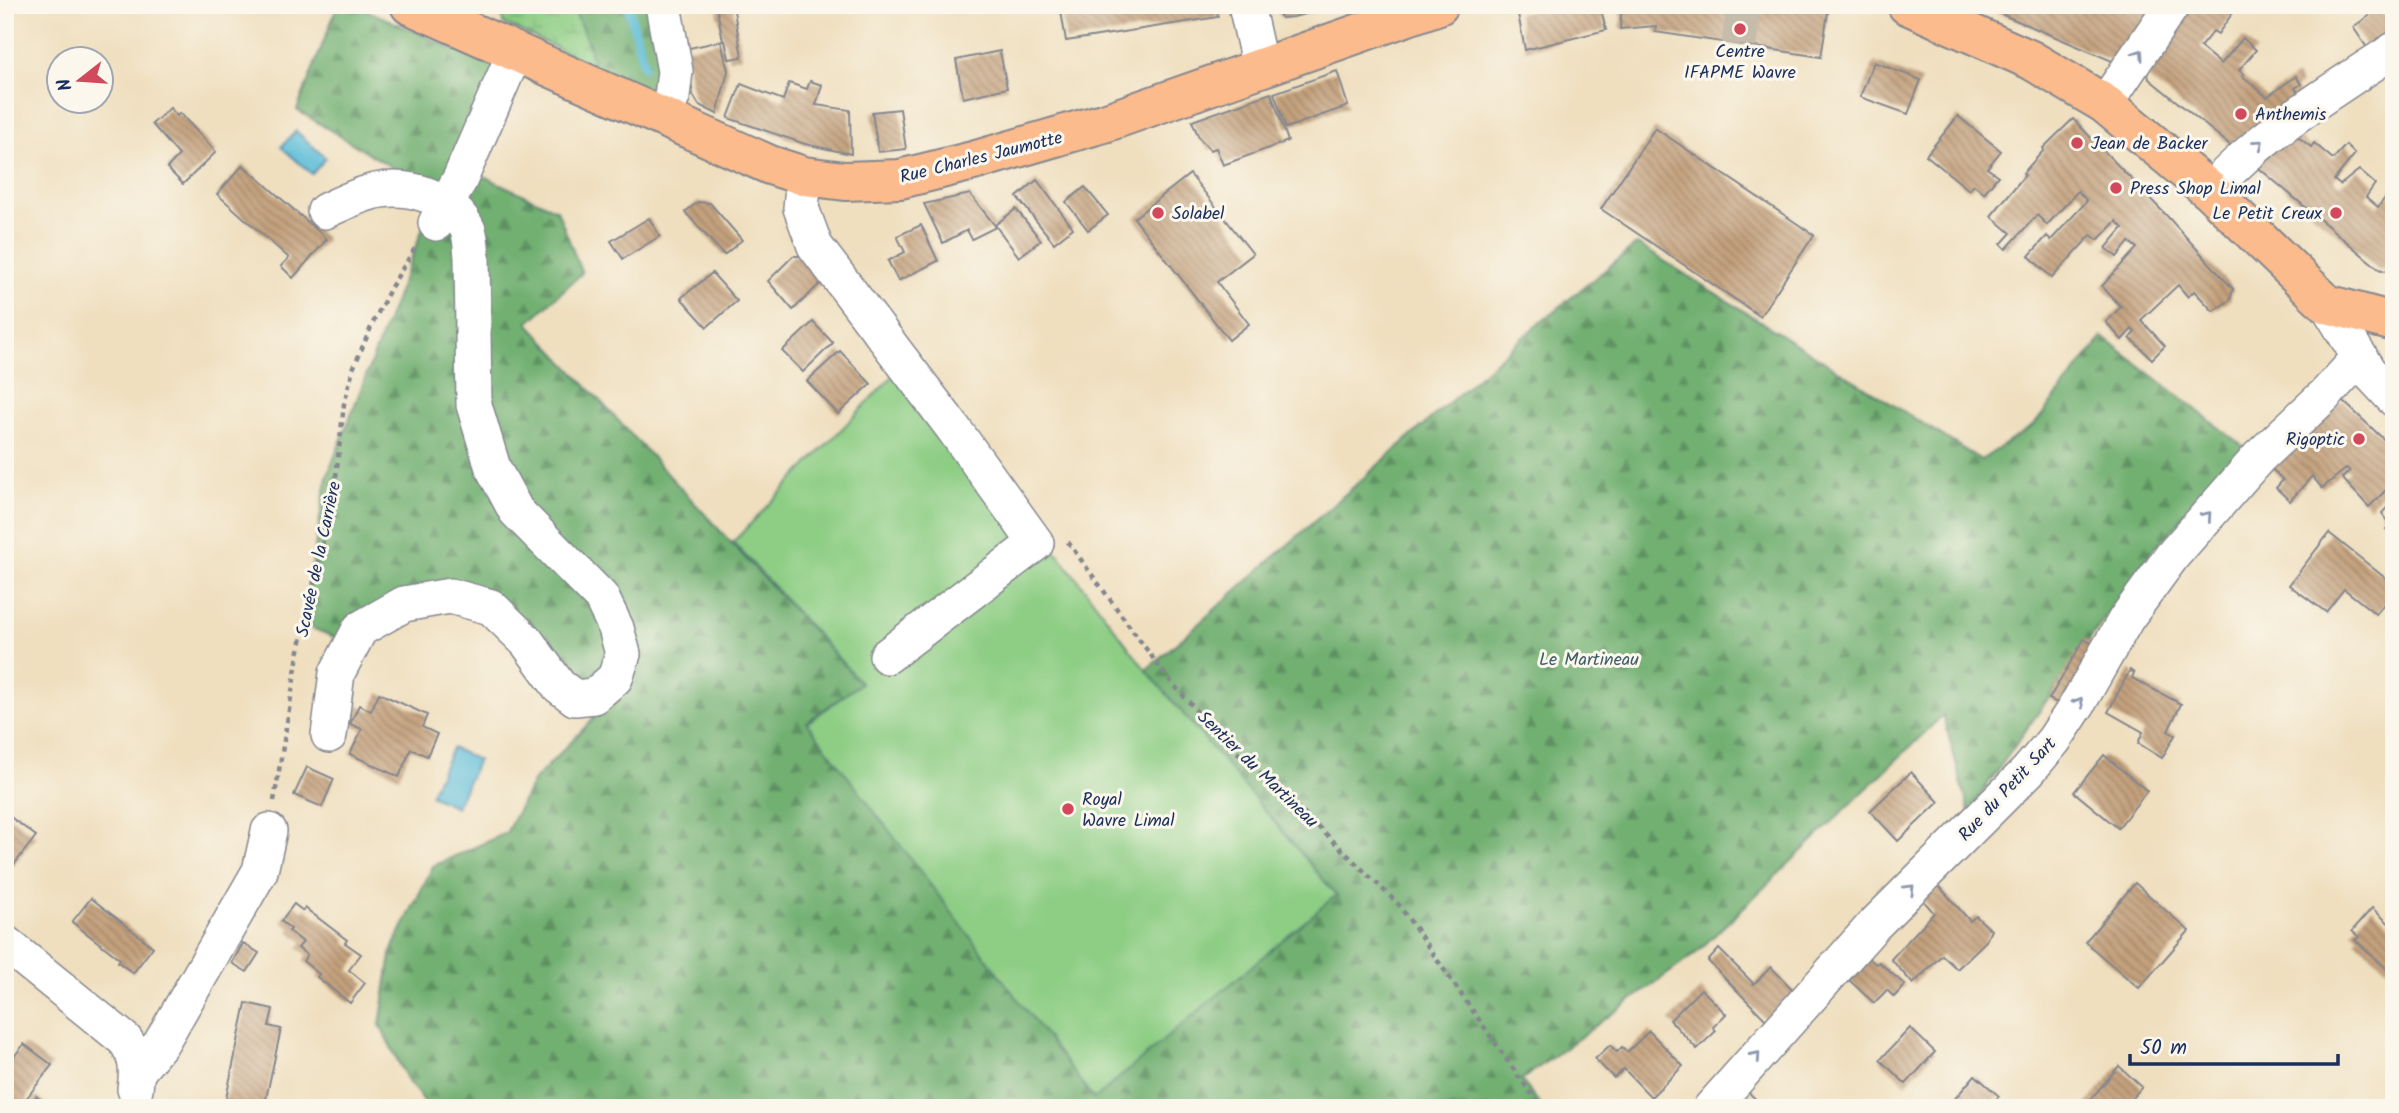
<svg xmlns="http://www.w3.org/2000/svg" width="2399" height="1113" font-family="Kalam,sans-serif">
<defs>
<pattern id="forest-firs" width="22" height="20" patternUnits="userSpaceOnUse" patternTransform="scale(1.75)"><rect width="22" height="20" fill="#72b072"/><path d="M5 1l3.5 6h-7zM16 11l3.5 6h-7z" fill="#5d9061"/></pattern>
<pattern id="wetland-marsh" width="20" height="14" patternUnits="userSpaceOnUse" patternTransform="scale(1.75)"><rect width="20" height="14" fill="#8dcd84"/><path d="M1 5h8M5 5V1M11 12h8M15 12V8" fill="none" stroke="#79b074"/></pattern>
<pattern id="building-back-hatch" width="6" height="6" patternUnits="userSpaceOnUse" patternTransform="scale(1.75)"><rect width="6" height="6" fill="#c4a17d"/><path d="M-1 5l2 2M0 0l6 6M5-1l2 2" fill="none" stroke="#9e846a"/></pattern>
</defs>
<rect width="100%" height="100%" fill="#fbf7ec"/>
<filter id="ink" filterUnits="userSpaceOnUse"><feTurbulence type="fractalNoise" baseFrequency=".0143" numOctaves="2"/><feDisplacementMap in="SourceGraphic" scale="14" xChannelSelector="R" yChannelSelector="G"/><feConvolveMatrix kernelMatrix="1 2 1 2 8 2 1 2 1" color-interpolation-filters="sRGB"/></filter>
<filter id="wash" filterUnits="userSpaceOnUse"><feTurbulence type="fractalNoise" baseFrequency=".00686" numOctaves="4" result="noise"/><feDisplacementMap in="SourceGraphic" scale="28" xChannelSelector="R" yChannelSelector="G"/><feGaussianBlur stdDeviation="1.57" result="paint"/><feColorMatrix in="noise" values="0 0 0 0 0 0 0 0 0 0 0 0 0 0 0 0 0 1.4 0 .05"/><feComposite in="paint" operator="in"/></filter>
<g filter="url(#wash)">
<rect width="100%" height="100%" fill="#efdfbf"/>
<g fill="url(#forest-firs)" stroke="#467068" stroke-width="2">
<path d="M338 5H355L497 68 455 163 557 210 582 273 528 323 861 683 807 722 1336 895 1146 670 1529 332 1637 244 1981 460 2034 425 2103 337 2249 451 2154 548 1969 811 1943 715 1695 954 1521 1080 1543 1108H430L409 1083 380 1025 392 949 433 866 506 833 534 780 594 718 530 631 464 590 350 644 302 624 327 477 436 194 297 110Z"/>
<path d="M572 5H652L664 74 652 92 596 79 588 43Z"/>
</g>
<path fill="url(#wetland-marsh)" stroke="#547e71" stroke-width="2" d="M501 5H572L588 43 593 65 503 23Z"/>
<path fill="#8dcd84" stroke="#547e71" stroke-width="2" d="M910 358 1146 670 1336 895 1094 1099 807 723 861 683 733 542Z"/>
<g fill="#59bbd7" stroke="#3a759a" stroke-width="2">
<path d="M296 131 326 158 312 174 281 147Z"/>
<path d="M452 748 478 760 456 807 430 795Z"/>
</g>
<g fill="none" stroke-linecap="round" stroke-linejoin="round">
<path stroke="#59bbd7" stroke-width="9" d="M628 5 644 66"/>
</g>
<g id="blocks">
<g fill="url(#building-back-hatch)">
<path d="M716 5H733L742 57 729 59 725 41H723Z"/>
<path d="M1060 5H1216L1218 17 1066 41Z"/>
<path d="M1276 5H1338V6L1293 17 1282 18 1277 12Z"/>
<path d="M1555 5H1600L1606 30 1525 50 1518 14Z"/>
<path d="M1622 5H1822L1829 6 1821 57 1655 32 1656 26 1620 29Z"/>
<path d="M1980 5H2083L2090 8 2091 5H2153L2120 59 2112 61Z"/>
<path d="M2194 5H2238L2218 34 2213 31 2200 47 2221 64 2243 38 2256 50 2239 70 2244 74 2242 76 2267 97 2296 76 2301 84 2295 88 2302 99 2236 150 2149 79 2147 69 2186 8 2190 11Z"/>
<path d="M2362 5H2394V36L2370 52 2353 27 2369 16Z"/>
<path d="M721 41 728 71 717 114 699 105 693 95 685 49Z"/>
<path d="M1000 51 1007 88 963 98 956 60Z"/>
<path d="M1874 62 1921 80 1908 114 1860 97Z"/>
<path d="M1337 71 1348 106 1286 128 1274 93Z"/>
<path d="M810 81 822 85 816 105 850 110 851 154 805 144 728 118 741 84 783 100 789 83 807 89Z"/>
<path d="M1271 93 1288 141 1223 165 1216 148 1210 150 1199 138 1192 121Z"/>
<path d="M170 108 177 116 180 113 216 152 183 184 167 168 179 155 152 124Z"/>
<path d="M900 109 906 149 878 152 872 112Z"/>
<path d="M1958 116 2001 151 1987 168 1998 176 1984 193 1974 185 1969 190 1926 155Z"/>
<path d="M2073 119 2167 216 2233 289 2230 300 2213 311 2194 291 2188 297 2178 285 2141 320 2165 346 2152 359 2130 338 2135 332 2132 329 2122 340 2106 322 2121 307 2102 286 2137 248 2129 242 2117 257 2106 248 2123 228 2116 221 2098 240 2091 235 2052 278 2029 256 2047 236 2051 240 2087 201 2078 191 2047 225 2037 215 2006 249 2001 244 2011 233 1991 216 2025 175 2023 173 2044 150 2043 148Z"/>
<path d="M1655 128 1814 235 1760 316 1601 209Z"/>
<path d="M2292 132 2311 147 2314 143 2333 159 2346 145 2355 154 2334 180 2340 185 2359 170 2375 184 2366 197 2378 207 2385 198 2394 193V267L2385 271 2379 269 2254 164Z"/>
<path d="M243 165 327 239 293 278 281 266 289 258 217 194Z"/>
<path d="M1190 174 1253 254 1217 282 1249 324 1229 340 1134 218Z"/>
<path d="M1037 180 1073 228 1054 243 1017 197Z"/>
<path d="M1085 187 1108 215 1088 230 1066 202Z"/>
<path d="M970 194 996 227 972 239 967 230 943 243 924 204Z"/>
<path d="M698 202 710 203 742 240 724 255 685 212Z"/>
<path d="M1016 209 1041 240 1019 257 995 225Z"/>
<path d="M649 218 660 236 623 259 611 241Z"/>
<path d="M921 225 938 261 898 281 888 261 905 252 897 236Z"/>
<path d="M793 256H803L824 280 793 310 768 281Z"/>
<path d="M712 273 737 301 707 327 681 298Z"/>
<path d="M813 322 833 343 803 372 782 351Z"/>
<path d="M840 351 871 384 838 414 807 381Z"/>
<path d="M2343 401 2394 449V482L2369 507 2342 478 2350 471 2347 468 2322 488 2312 476 2290 501 2276 488 2283 480 2265 462Z"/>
<path d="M2394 500V537L2386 529 2391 525 2382 513Z"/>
<path d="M2329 533 2394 585V592L2376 614 2344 589 2326 612 2289 585Z"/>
<path d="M2084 639 2101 648 2070 709 2049 699Z"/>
<path d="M2130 670 2134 673 2132 678 2181 704 2168 731 2175 735 2162 758 2138 743 2143 732 2108 712Z"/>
<path d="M379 693 427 715 422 727 437 734 427 756 411 749 399 777 350 754 362 729 350 724 359 705 371 711Z"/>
<path d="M2104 755 2147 791 2118 828 2074 792Z"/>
<path d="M307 767 334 779 322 807 294 795Z"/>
<path d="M1911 772 1939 802 1898 841 1870 811Z"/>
<path d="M5 813 36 836 9 871 5 868Z"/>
<path d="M2135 883 2189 931 2139 988 2085 942Z"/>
<path d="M1939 886 1970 921 1976 916 1991 930 1986 941 1957 969 1942 955 1913 984 1891 959 1934 913 1923 900Z"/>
<path d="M91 898 153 947 133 973 118 962 120 959 72 922Z"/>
<path d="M294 904 303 911 305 908 347 940 345 943 361 954 349 970 365 983 350 1003 317 977 319 974 303 961 307 955 298 948 303 942 289 931 291 929 281 921Z"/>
<path d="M2372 908 2394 928V975L2355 940 2359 937 2352 931Z"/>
<path d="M243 943 259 953 247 972 232 963Z"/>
<path d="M1719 949 1754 984 1771 967 1796 993 1768 1022 1708 961Z"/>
<path d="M1868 958 1876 964 1879 962 1905 985 1894 997 1887 990 1874 1003 1849 980Z"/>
<path d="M1701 989 1726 1014 1713 1027 1716 1031 1697 1049 1670 1020Z"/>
<path d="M246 1003 273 1009 269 1026 281 1029 264 1108H224Z"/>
<path d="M1910 1028 1935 1052 1906 1084 1880 1060Z"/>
<path d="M1649 1031 1683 1066 1651 1097 1624 1069 1614 1078 1595 1059 1610 1045 1617 1052 1622 1047 1627 1052Z"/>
<path d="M24 1044 52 1065 26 1099 31 1103 36 1096 52 1108H5V1068Z"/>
<path d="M2119 1066 2142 1087 2123 1108H2083Z"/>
<path d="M1975 1075 1999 1096 1989 1108H1947Z"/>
<path d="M1747 1091 1765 1108H1731Z"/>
</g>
</g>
</g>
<g filter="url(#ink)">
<use href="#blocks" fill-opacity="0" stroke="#85878e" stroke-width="2"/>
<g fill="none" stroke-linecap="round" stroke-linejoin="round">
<path stroke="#c5bcac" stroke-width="35" stroke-dasharray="35 18" stroke-linecap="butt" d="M1739 45 1744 5"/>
<g stroke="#85878e" stroke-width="38">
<g id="minor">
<path d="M1246 5 1260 67"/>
<path d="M2105 104 2172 5"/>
<path d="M662 118 672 97 675 71 663 5"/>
<path d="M804 176 801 208 815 246 953 428 1036 543 887 656"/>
<path d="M2210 191C2262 133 2329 93 2394 50"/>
<path d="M325 211C340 204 358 195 375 191 409 184 453 197 468 230 471 238 471 248 472 257L474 405 493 468 516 511 601 597 616 628 623 654 615 678 594 696 575 698 559 686 527 642 491 607 450 596 404 604 360 629 337 673 329 735"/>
<path d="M436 223 460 179 515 52"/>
<path d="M2327 304 2368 371 2394 399"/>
<path d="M5 943 125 1040C137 1057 138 1069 135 1089"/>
<path d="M138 1071 161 1043 260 871 269 831"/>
<path d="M1711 1108 1873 926 2028 771 2054 740 2077 705 2126 619 2172 556 2259 457 2326 394 2360 357"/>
</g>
</g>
<g stroke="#85878e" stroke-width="42">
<g id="major">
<path d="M410 5 770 165 804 176 845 181 900 179 973 161 1107 122 1439 5"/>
<path d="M1907 5 2031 60 2105 104 2210 191 2327 304 2394 322"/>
</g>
</g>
<g stroke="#85878e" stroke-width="4.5" stroke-dasharray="5 5" stroke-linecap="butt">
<path d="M1068 542 1166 676 1215 732 1328 836 1399 905 1521 1080 1543 1108"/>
<path d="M274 801 298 655 335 486 344 404 353 369 372 325 391 287 417 245"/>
</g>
<use href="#minor" stroke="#fff" stroke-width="35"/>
<use href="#major" stroke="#fbbb8d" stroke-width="38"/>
</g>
<defs><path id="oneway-chevron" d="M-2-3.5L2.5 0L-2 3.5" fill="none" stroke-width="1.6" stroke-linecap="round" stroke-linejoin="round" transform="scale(1.75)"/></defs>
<g stroke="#8d97ae">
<use href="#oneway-chevron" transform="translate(2139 54) rotate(-56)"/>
<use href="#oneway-chevron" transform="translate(2259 144) rotate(-40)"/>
<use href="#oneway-chevron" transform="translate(2207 516) rotate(-49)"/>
<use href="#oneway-chevron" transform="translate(2079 702) rotate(-59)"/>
<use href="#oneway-chevron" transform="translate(1910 889) rotate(-45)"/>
<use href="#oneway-chevron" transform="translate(1756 1056) rotate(-48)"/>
</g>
</g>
<g fill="#d1495b" stroke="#fbf7ec" stroke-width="2.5">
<circle cx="1740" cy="29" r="7"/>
<circle cx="2241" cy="114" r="7"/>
<circle cx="2077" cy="143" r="7"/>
<circle cx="2116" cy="188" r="7"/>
<circle cx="1158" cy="213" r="7"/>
<circle cx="2336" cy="213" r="7"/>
<circle cx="2359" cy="439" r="7"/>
<circle cx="1068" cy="809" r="7"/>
</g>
<g text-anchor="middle" stroke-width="6" stroke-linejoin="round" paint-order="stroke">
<g font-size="18" fill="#1b2f5e" stroke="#fbf7ec" text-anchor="start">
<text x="1740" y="57" text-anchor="middle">Centre<tspan x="1740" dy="21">IFAPME Wavre</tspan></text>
<text x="2255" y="120">Anthemis</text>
<text x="2091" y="149">Jean de Backer</text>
<text x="2130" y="194">Press Shop Limal</text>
<text x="1172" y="219">Solabel</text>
<text x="2322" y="219" text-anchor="end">Le Petit Creux</text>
<text x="2345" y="445" text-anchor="end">Rigoptic</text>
<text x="1082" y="805">Royal<tspan x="1082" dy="21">Wavre Limal</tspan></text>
</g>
<g font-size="18" fill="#1b2f5e" stroke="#fbf7ec">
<text transform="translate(981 157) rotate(-14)" y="6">Rue Charles Jaumotte</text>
<text transform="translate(318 559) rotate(-78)" y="6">Scavée de la Carrière</text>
<text transform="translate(1258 769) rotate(44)" y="6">Sentier du Martineau</text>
<text transform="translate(2007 789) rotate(-47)" y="6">Rue du Petit Sart</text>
</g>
<g font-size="18" fill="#3d5e69" stroke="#fbf7ec">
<text x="1589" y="665">Le Martineau</text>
</g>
</g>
<rect width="2399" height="1113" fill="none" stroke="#fbf7ec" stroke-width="28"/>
<g transform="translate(80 80) rotate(253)"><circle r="33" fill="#fbf7ec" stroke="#a1a7b3" stroke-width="2"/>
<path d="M0-5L12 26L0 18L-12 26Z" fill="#d1495b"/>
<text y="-10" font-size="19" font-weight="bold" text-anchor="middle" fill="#1b2f5e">N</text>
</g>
<path d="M2130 1054v10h208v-10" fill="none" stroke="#1b2f5e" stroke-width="3.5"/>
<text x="2140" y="1054" font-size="21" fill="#1b2f5e" stroke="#fbf7ec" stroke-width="5" paint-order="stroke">50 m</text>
</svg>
